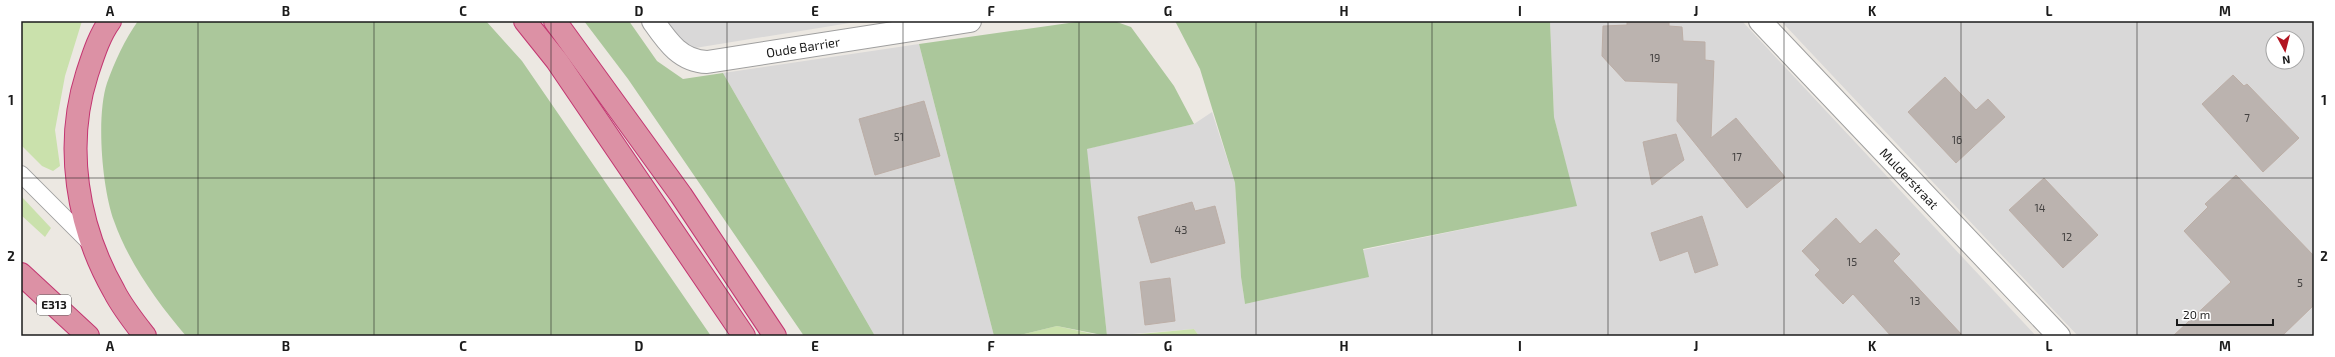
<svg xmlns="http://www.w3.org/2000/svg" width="2335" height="357" font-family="'Exo 2',sans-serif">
<rect width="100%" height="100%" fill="#ece8e2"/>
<g fill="#d9d8d8" fill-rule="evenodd">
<path d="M664 21H862L689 49Z"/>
<path d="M1550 21H1742L2036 336H1199L1194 329 1107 336 1086 149 1194 124 1212 112 1235 183 1241 277 1245 304 1368 277 1363 250 1576 206 1554 117Z"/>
<path d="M1781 21H2314V336H2078ZM2273 38H2297V62H2273Z"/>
<path d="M919 44 994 336H875L723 73Z"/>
</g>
<g fill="#cae1ac">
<path d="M21 21H82L65 76 55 130 60 166 53 171 42 166 21 145Z"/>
<path d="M21 196 51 228 45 237 21 215Z"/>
<path d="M1057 326 1102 336H1016Z"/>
<path d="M1194 329 1199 336H1119Z"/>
</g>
<g fill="#abc79b">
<path d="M138 21H486L522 61 711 336H186C157 302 129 263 114 221 102 188 96 116 107 83 115 61 125 39 138 21Z"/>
<path d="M584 21H629L657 61 683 79 723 73 875 336H804L628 79Z"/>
<path d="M1083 21H1114L1131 27 1174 86 1194 124 1087 149 1107 336 1057 326 1016 336H994L919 44Z"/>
<path d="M1175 21H1550L1554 117 1577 206 1363 249 1369 277 1245 304 1241 277 1235 183 1200 69Z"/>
</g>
<g fill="#bbb3af" stroke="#bcaea6">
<path d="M1627 21H1669V26L1682 27 1683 41 1705 42V60L1714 61 1711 138 1736 118 1785 177 1747 208 1677 121 1678 83 1625 81 1602 56 1603 26 1627 25Z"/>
<path d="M2233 75 2244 86 2247 84 2299 138 2263 172 2202 104Z"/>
<path d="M1945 77 1976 110 1988 99 2005 117 1956 163 1908 112Z"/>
<path d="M924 101 940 156 875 175 859 119Z"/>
<path d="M1676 134 1684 160 1652 185 1643 142Z"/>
<path d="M2236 175 2314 256V305L2282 336H2173L2231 282 2184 231 2208 207 2205 204Z"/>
<path d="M2044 178 2098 235 2063 268 2009 210Z"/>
<path d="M1192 202 1195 211 1215 206 1225 243 1151 263 1138 217Z"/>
<path d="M1702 216 1718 265 1695 273 1688 251 1660 261 1651 233Z"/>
<path d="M1836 218 1860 244 1876 229 1900 254 1893 261 1963 336H1891L1853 294 1843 304 1815 275 1820 270 1802 251Z"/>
<path d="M1170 278 1175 321 1145 325 1140 282Z"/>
</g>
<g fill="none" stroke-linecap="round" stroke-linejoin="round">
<g stroke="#9f9f9f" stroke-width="18">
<path id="service" d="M21 174 93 246"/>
</g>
<g stroke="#9f9f9f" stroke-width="24">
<g id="minor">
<path id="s1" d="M653 21C667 41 680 61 707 62L970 21"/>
<path id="s2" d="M1760 21 2059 336"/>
</g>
</g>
<g stroke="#c33671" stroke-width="24">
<g id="motorway">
<path d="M110 21C99 36 93 56 87 74 64 146 77 226 114 291 122 307 134 322 145 336"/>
<path d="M525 21 557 61 744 336"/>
<path d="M555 21 681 195 775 336"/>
<path d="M21 274 88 336"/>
</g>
</g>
<use href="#service" stroke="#fff" stroke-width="16"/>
<use href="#minor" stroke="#fff" stroke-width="22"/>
<use href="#motorway" stroke="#dc91a5" stroke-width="22"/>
</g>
<path fill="none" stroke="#1b1b1b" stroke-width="1" stroke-opacity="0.55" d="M198 21V336M374 21V336M551 21V336M727 21V336M903 21V336M1079 21V336M1256 21V336M1432 21V336M1608 21V336M1784 21V336M1961 21V336M2137 21V336M21 178H2314"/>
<g text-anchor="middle" stroke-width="3" stroke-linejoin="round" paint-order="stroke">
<g font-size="11" fill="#434140">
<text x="1655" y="62">19</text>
<text x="2247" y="122">7</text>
<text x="899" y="141">51</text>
<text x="1957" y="144">16</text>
<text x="1737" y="161">17</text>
<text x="2040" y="212">14</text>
<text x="1181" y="234">43</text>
<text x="2067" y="241">12</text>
<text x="1852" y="266">15</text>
<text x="2300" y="287">5</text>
<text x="1915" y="305">13</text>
</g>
<rect fill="#fff" stroke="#5f5f5f" stroke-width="1" x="37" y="295" width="34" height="20" rx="3"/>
<g font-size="12" font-weight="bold" fill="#1b1b1b">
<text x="54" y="309">E313</text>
</g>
<g font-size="13" fill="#1b1b1b" stroke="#fff">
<text dy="5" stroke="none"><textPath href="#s1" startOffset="168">Oude Barrier</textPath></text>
<text dy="5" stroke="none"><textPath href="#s2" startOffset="217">Mulderstraat</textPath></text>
</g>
</g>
<rect width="2335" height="357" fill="none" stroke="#ffffff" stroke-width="44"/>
<g transform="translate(2285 50) rotate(173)"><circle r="19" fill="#ffffff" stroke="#a4a4a4"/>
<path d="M0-3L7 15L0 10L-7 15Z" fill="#b21521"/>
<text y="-6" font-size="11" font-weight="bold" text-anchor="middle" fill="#1b1b1b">N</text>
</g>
<path d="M2177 319v6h96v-6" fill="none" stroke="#1b1b1b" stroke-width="2"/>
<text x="2183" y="319" font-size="12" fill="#1b1b1b" stroke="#ffffff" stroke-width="3" paint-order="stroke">20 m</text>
<rect x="22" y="22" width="2291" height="313" fill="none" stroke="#1b1b1b" stroke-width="1.5"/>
<g font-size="13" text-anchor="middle" font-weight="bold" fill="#1b1b1b">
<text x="110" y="16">A</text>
<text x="286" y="16">B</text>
<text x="463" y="16">C</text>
<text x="639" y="16">D</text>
<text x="815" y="16">E</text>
<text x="991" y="16">F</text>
<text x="1168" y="16">G</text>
<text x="1344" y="16">H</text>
<text x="1520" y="16">I</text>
<text x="1696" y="16">J</text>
<text x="1872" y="16">K</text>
<text x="2049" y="16">L</text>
<text x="2225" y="16">M</text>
<text x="11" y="105">1</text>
<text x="2324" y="105">1</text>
<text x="11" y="261">2</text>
<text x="2324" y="261">2</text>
<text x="110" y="351">A</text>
<text x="286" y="351">B</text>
<text x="463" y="351">C</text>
<text x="639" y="351">D</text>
<text x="815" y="351">E</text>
<text x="991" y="351">F</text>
<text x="1168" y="351">G</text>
<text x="1344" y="351">H</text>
<text x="1520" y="351">I</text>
<text x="1696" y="351">J</text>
<text x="1872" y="351">K</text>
<text x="2049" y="351">L</text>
<text x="2225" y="351">M</text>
</g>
</svg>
